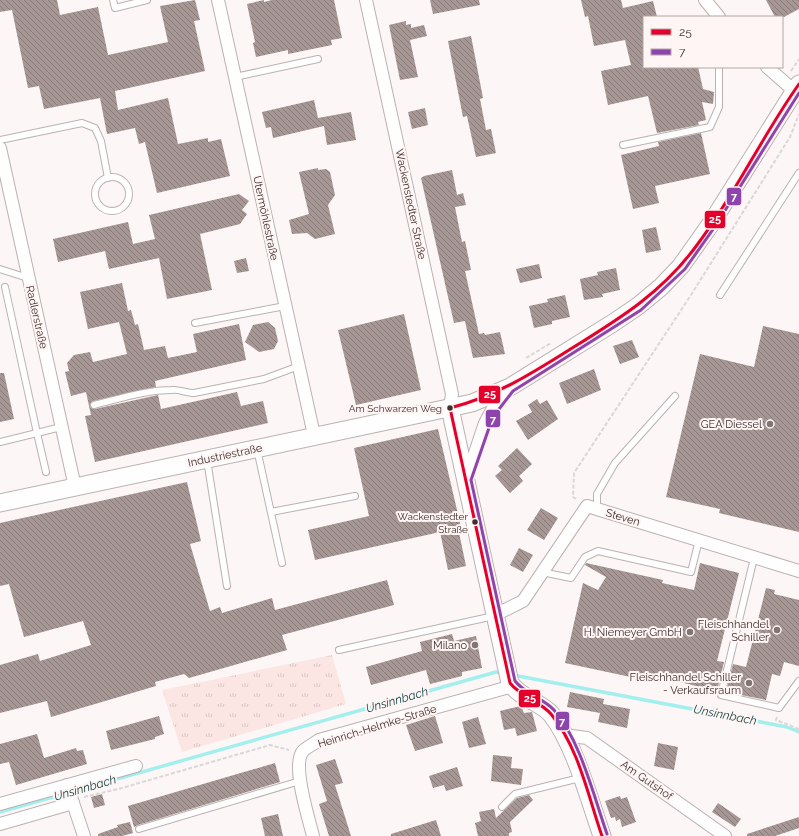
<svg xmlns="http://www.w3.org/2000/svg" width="799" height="836" font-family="Raleway,sans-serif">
<defs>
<pattern id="grass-tufts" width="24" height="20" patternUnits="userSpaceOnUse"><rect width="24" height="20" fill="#fce6e3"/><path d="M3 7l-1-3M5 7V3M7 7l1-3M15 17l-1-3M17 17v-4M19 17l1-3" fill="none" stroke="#d9c6c3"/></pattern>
<pattern id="building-back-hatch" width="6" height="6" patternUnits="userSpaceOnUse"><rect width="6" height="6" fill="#a69694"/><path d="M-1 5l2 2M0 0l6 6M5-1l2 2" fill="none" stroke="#897b79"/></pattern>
</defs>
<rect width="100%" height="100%" fill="#fcf7f6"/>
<path fill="url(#grass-tufts)" d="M332 655 346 704 182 752 162 690Z"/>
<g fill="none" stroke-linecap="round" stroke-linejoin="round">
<g stroke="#a3efee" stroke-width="3.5">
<path d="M513 675 787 727 799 732"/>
<path d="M0 812 496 672 503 673"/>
</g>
</g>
<g fill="url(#building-back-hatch)">
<path d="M0 0H57L60 15 98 7 108 55 168 42 160 6 195 0 200 20 194 21 205 71 115 91 118 110 168 98 178 144 208 138V142L221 139 230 176 157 193 145 142 139 144 135 128 107 134 100 98 44 109 39 86 28 88 12 10 0 12Z"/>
<path d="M264 0V2L272 0H334L342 38 331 40 332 45 288 54V50L256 57 253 43 255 42 247 4Z"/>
<path d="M430 0H479L480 5 433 14Z"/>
<path d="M581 0H621L623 8 653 1 657 17H644V67H698L703 89 714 92 713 104 702 102 706 120 698 122 699 125 657 133 648 96 608 105 601 71 631 65 625 40 594 46 588 16 585 17Z"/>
<path d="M766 0H799V9L784 17H775Z"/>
<path d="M406 21V25L411 24V28L424 25 427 36 410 40 418 77 400 80 389 25Z"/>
<path d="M471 36 483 98 480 99 486 130 491 129 496 153 476 157 467 116 463 117 448 41Z"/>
<path d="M314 100 318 118 351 112 356 140 327 145 324 126 273 138 271 127 266 128 262 112Z"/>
<path d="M425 108 428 125 412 129 408 112Z"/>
<path d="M701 133 710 174 655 186 659 203 633 209 621 155 659 146 658 142Z"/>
<path d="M318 168V170L326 169 330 172 335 195 328 205 335 234 315 239 307 233 292 234 289 220 309 214 299 172Z"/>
<path d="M452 170 457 195 463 193 466 205 455 207 462 242 465 241 471 270 465 271 479 334 484 333 485 335 500 332 505 354 473 358 465 321 454 323 421 178 424 176Z"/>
<path d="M239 194 249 201 242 210 247 214 240 224 200 234 212 290 167 299 159 258 109 269 105 251 58 262 53 239 128 222 133 244 155 239 149 215Z"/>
<path d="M656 227 661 250 646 253 642 230Z"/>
<path d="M246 258 249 271 237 273 234 261Z"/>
<path d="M539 264 542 278 520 283 516 269Z"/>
<path d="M616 268 620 290 602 294 603 297 584 300 580 279 598 275 597 272Z"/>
<path d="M122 283 128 311 131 310 135 325 138 324 144 350 165 346 168 358 197 352 193 334 239 324 246 360 155 381 156 387 93 401 90 404 91 408 95 409 158 395 161 409 237 392 241 406 263 401 268 423 95 462 85 416 91 415 86 392 71 396 65 372 69 371 67 363 74 355 90 352 93 362 127 354 119 322 88 329 80 292Z"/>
<path d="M565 295 570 317 552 321V324L534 328 529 306 548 302 547 299Z"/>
<path d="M404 314 421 390 356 405 338 330Z"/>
<path d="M268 322 275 328 278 341 274 349 259 352 245 342 253 325Z"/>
<path d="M763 326 799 334V532L719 513 720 509 666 497 700 354 754 367Z"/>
<path d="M632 340 639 357 620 364 613 346Z"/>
<path d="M594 369 601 390 567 404 559 383Z"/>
<path d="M0 373H4L14 419 0 422Z"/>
<path d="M537 399 540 404 547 400 558 419 528 440 516 421 532 412 528 405Z"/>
<path d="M438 429 461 527 458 528 466 566 448 570 440 532 315 560 308 530 369 516 354 448Z"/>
<path d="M517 448 532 464 519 476 523 481 510 493 495 476 502 470 498 466Z"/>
<path d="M187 482 201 541 190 544 210 611 220 607 222 613 272 598 275 610 387 580 394 605 282 635 287 650 189 678 184 674 155 682 156 686 51 717 47 701 0 713V665L38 654 40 661 91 645 83 621 24 637 9 584 0 586V523Z"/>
<path d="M541 508 558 518 544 540 527 530Z"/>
<path d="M519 548 533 555 523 572 510 565Z"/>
<path d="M586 563 663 580 662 583 694 590 700 563 739 573 717 661 724 662 717 691 642 673 640 679 565 663 583 583 598 590 606 577 585 565Z"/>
<path d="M766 588 775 590 774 594 799 600V666L784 662 780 676 772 674 766 700 726 692 733 664 746 667Z"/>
<path d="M452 634 454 641 476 636 482 668 462 672V676L430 684 426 670 371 685 366 667 422 651 420 642Z"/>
<path d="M570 692 604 699 603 704 630 709 627 728 598 722 600 713 567 707Z"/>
<path d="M521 706 524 713 532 712 537 731 517 736 515 728 504 730 500 711Z"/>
<path d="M159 716 164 734 155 737V739L111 750 106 731Z"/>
<path d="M435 716 443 743 415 751 406 725Z"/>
<path d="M478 717 486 744 469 748 462 722Z"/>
<path d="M37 734 44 758 76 748 77 751 83 750 87 764 16 785 9 762 0 764V744Z"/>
<path d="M658 743 678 747 674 770 654 766Z"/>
<path d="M493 755 512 757 511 768 523 769 521 785 491 781Z"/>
<path d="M335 759 343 783 335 785 351 836H329L319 804 327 801 316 765Z"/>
<path d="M275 763 280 782 138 825 134 827 128 806Z"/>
<path d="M457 767 463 786 446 791 444 785 433 788 429 776Z"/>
<path d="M102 794 105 805 94 808 91 797Z"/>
<path d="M529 795 533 800 510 822 512 832 509 833V836H478L475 823 481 821 479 812 494 809 496 818 517 798Z"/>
<path d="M620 796 621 799 627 797 636 822 622 827 620 819 616 821 615 817 611 818 605 801Z"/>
<path d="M718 803 741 819 735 827 712 812Z"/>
<path d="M278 814 283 836H265L261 818Z"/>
<path d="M799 817V828L775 836H747V834Z"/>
<path d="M436 820 441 836H391V834Z"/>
<path d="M130 822 133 833 122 836H98V834L118 827 117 825Z"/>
</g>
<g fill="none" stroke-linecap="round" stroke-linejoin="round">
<g stroke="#bbb1b0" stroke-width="8">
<g id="lane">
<path d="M113 0 115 8 147 0"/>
<path d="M235 77 318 59"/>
<path d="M0 140 82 123 95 128 101 141 108 178"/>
<path d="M623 145 710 127 719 107V67"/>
<circle cx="112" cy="194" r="17"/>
<path d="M0 269 28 278"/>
<path d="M5 287 37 433 61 427"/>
<path d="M720 295 799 173"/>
<path d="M195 323 285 306"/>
<path d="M94 405C119 399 146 390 172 390 179 389 186 393 194 393L264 379 299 366"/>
<path d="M0 442 37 433 46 472"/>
<path d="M257 449 282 563"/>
<path d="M207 460 227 586"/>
<path d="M597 509V494L615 463 675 396"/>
<path d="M271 512 355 496"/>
<path d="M754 558 721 695 779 708 799 681"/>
<path d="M542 572 571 578 585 557 598 551 691 572 699 540"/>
<path d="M339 650 494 616"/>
<path d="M502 807 515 794 580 778"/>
<path d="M139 829 300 781"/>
</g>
</g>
<g stroke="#bbb1b0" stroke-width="14">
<g id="street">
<path d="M218 0 314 435"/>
<path d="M366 0 452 394 450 408"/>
<path d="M705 0 719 17"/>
<path d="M767 67 799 95"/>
<path d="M0 148 75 487"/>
<path d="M466 480 485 423 492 410 508 389"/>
<path d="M495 615 523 601 587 506 799 571"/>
<path d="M564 735 587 738 725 836"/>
<path d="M67 785 84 836"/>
<path d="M0 804 136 766"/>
<path d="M0 824 73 803"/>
<path d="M313 836C309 819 291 765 303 751 307 747 314 744 319 740L513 686"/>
</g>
</g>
<g stroke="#bbb1b0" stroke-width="19">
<g id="secondary">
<path d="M450 408 510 683C520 698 542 703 551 714 574 742 590 802 602 836"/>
<path d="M0 503 472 403 510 387 613 323 638 306 661 287 681 266 710 225 799 84"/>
</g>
</g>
<g stroke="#d9d7d7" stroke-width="2" stroke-dasharray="4 2" stroke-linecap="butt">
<path d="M791 71 799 59"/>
<path d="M526 358 551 343"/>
<path d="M576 499 573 497 574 473 691 295 790 137 799 114"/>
<path d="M777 717 776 720 799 729"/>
<path d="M84 797 122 788 270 745 289 750"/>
</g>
<use href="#lane" stroke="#fffefe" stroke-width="6"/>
<use href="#street" stroke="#fffefe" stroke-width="12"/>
<use href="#secondary" stroke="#fffefe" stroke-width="17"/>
<g stroke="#fef5f4" stroke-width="6">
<path id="bus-1" d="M602 836C588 796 579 748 551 714 540 701 521 697 510 683L450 408C494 397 531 374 569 350 619 319 662 293 697 245 735 195 762 136 799 84"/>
</g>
<g stroke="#fef5f4" stroke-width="6">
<path id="bus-2" d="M607 834C594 797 580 739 554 710 543 698 525 694 515 681L471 480 490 425 496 413 513 391 641 310 685 269 714 228 799 93"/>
</g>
<use href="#bus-1" stroke="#e4002b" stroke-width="3"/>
<use href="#bus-2" stroke="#8e44ad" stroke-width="3"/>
</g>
<g fill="#3f2f2d" stroke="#fef5f4" stroke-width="1.5">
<circle cx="450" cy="408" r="3.5"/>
<circle cx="475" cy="522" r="3.5"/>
</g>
<g fill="#817573" stroke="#fef5f4" stroke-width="1.5">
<circle cx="770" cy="424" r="4"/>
<circle cx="777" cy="630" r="4"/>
<circle cx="690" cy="632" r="4"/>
<circle cx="475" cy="645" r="4"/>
<circle cx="749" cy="683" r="4"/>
</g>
<g text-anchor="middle" stroke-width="4" stroke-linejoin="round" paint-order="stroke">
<g font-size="10" fill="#3f2f2d" stroke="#fef5f4" text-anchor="end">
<text x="442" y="412">Am Schwarzen Weg</text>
<text x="468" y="520">Wackenstedter<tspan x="468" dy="13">Straße</tspan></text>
</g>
<g font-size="11" fill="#3f2f2d" stroke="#fef5f4">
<text transform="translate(411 204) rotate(78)" y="4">Wackenstedter Straße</text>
<text transform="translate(266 218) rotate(78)" y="4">Utermöhlestraße</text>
<text transform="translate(37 317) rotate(77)" y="4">Radlerstraße</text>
<text transform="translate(225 455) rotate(-12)" y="4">Industriestraße</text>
<text transform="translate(623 517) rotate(17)" y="4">Steven</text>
<text transform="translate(377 726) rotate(-17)" y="4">Heinrich-Helmke-Straße</text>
<text transform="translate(647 780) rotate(35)" y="4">Am Gutshof</text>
</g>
<g font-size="11" fill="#3f2f2d" stroke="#fef5f4" text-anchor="end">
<text x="762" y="428">GEA Diessel</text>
<text x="769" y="628">Fleischhandel<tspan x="769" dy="13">Schiller</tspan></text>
<text x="682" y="636">H. Niemeyer GmbH</text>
<text x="467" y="649">Milano</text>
<text x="741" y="681">Fleischhandel Schiller<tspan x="741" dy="13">- Verkaufsraum</tspan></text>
</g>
<g font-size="12" font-style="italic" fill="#174a49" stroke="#fef5f4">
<text transform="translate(397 700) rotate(-16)" y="4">Unsinnbach</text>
<text transform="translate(725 715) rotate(11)" y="4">Unsinnbach</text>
<text transform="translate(85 788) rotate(-16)" y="4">Unsinnbach</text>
</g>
</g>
<g stroke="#fef5f4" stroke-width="1.5">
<rect x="726" y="187" width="16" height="19" rx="4" fill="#8e44ad"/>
<rect x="704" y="210" width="22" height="19" rx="4" fill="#e4002b"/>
<rect x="478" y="385" width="23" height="19" rx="4" fill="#e4002b"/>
<rect x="485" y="409" width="16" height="19" rx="4" fill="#8e44ad"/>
<rect x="518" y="689" width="23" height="19" rx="4" fill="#e4002b"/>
<rect x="555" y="711" width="15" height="20" rx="4" fill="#8e44ad"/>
</g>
<g font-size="11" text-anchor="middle" font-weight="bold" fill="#fff">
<text x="734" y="200">7</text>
<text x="715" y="223">25</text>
<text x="490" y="398">25</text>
<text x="493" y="423">7</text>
<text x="530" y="702">25</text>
<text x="562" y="725">7</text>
</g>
<rect x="643" y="16" width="140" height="52" fill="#fef5f4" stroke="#b2a6a4"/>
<rect x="651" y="29" width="20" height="6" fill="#e4002b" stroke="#b2a6a4"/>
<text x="679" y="36" font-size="12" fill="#3f2f2d">25</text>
<rect x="651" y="49" width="20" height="6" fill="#8e44ad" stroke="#b2a6a4"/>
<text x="679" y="56" font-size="12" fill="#3f2f2d">7</text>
</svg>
